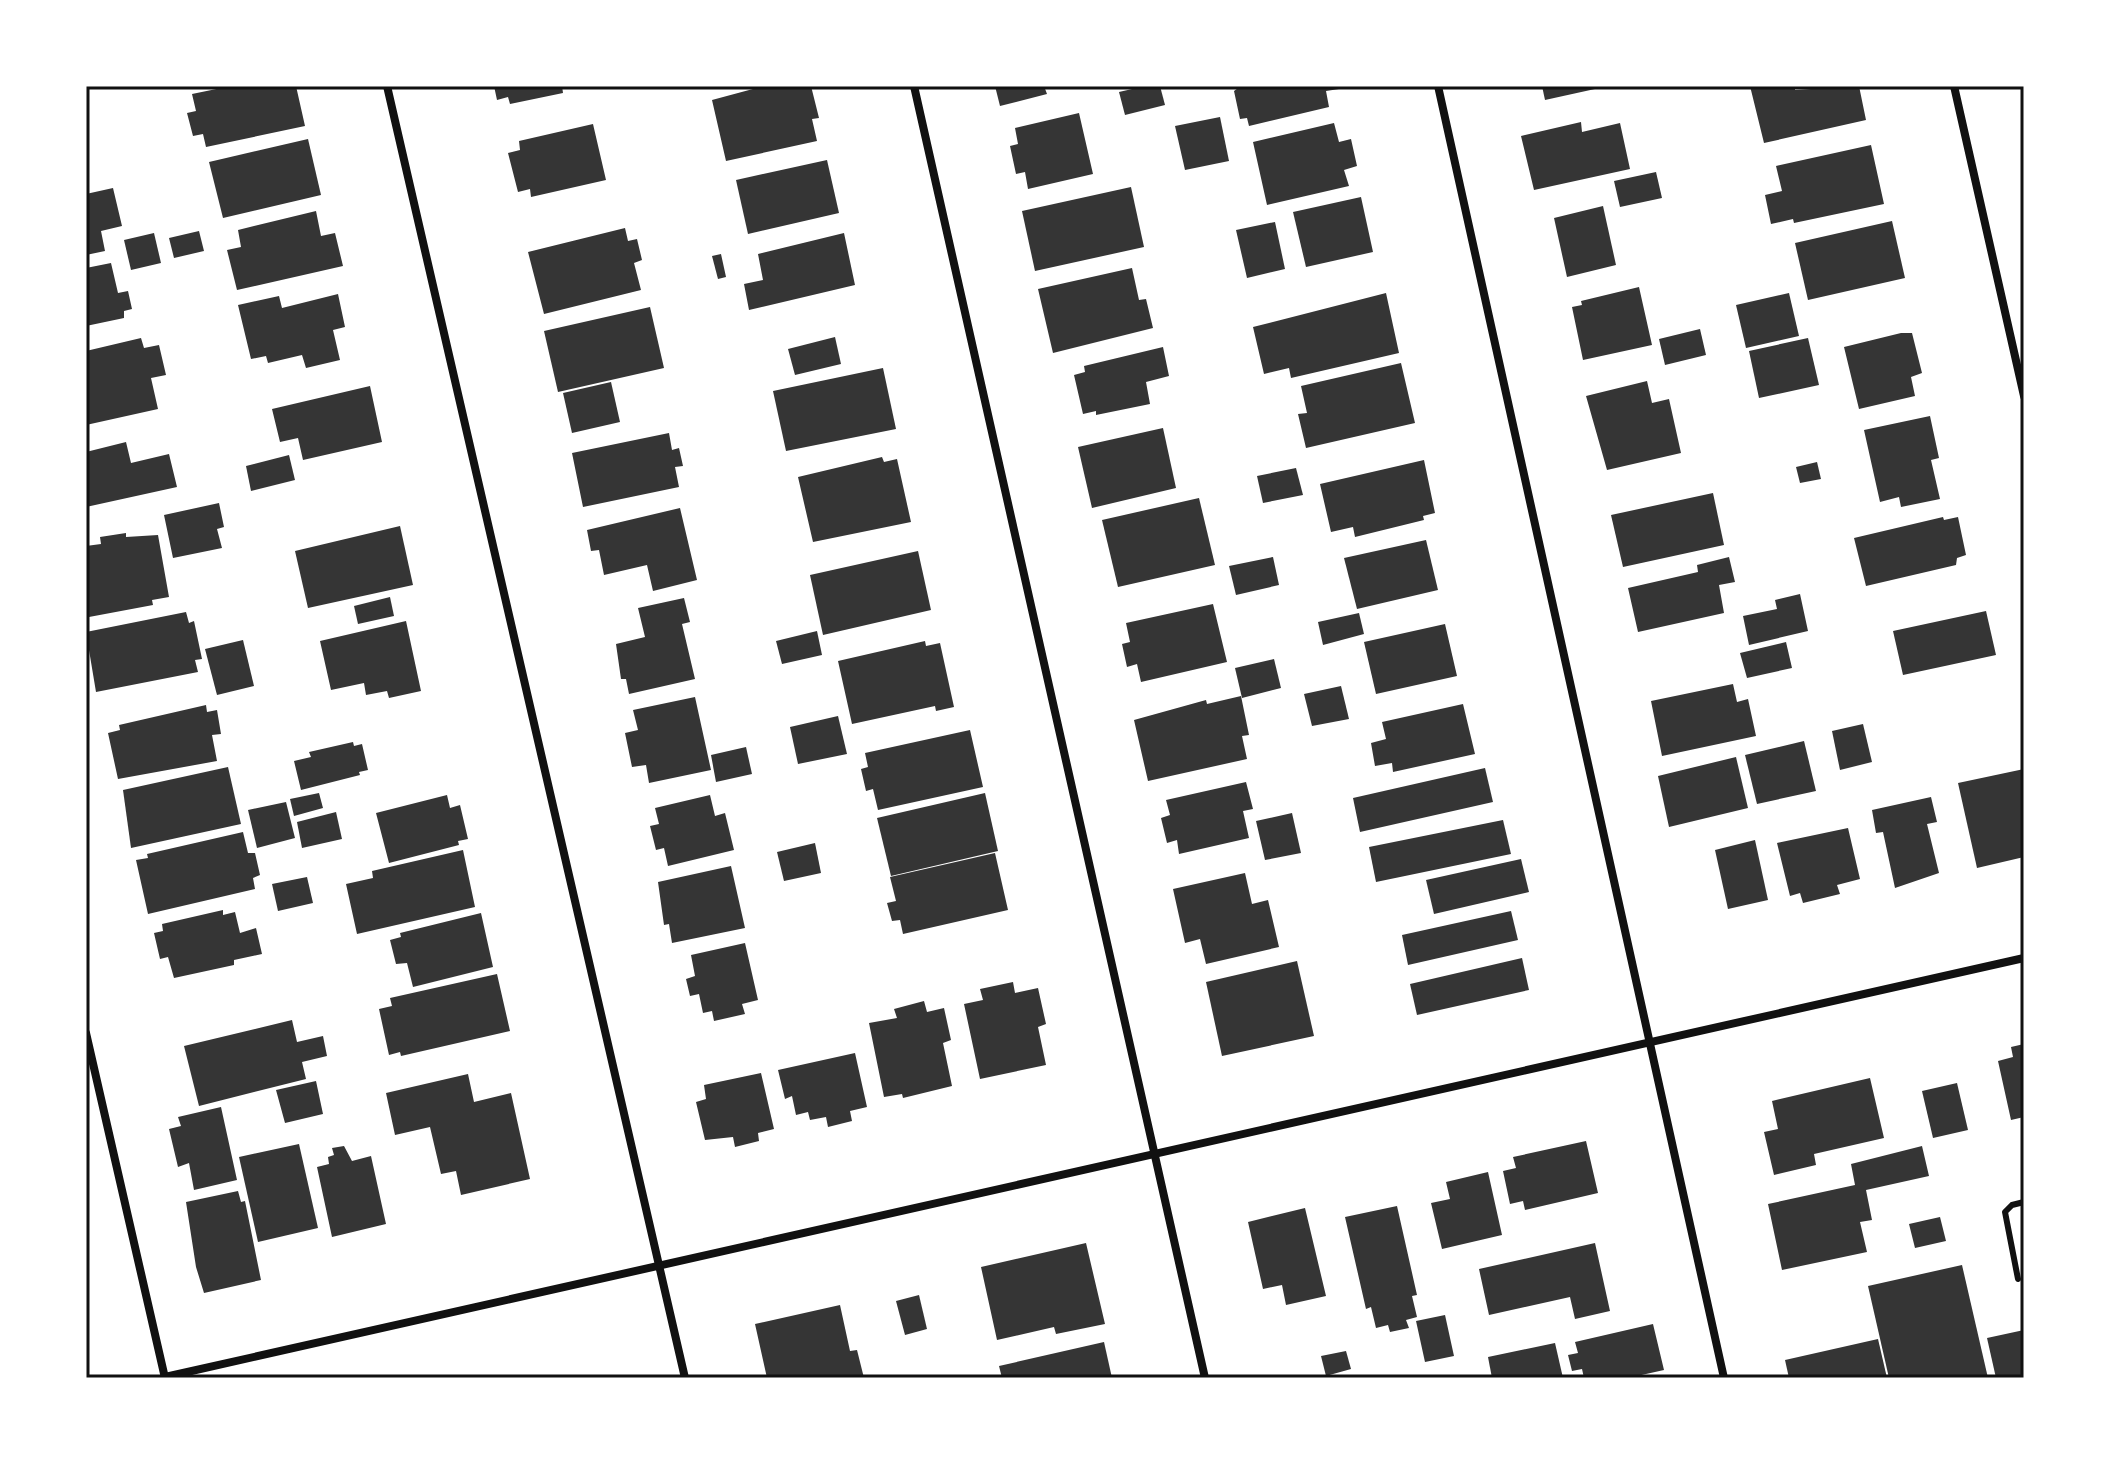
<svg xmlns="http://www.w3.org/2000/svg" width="2110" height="1464" font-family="'Work Sans',sans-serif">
<rect width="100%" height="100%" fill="#fff"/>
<g fill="#353535">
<path d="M231 86H296L305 126 206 147 203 134 193 136 187 113 196 111 192 94Z"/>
<path d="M494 86H562L563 93 510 104 508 97 497 100Z"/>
<path d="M764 86H811L819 118 812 119 817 141 726 161 712 100Z"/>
<path d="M995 86H1044L1047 94 1000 106Z"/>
<path d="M1145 86H1160L1165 105 1125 115 1119 92Z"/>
<path d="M1241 86H1338L1339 89 1326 91 1329 107 1249 126 1247 118 1240 119 1234 91Z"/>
<path d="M1542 86H1604V87L1545 100Z"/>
<path d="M1750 86H1795V90L1859 86 1866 120 1764 143Z"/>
<path d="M1079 113 1093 174 1028 189 1025 172 1016 174 1010 146 1018 144 1015 128Z"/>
<path d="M1220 117 1229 161 1185 170 1175 126Z"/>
<path d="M1581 122 1582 132 1620 123 1630 169 1534 190 1521 136Z"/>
<path d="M1334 123 1339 142 1351 139 1357 166 1344 170 1349 186 1267 205 1253 142Z"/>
<path d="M593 124 606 180 531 197 530 189 518 192 508 153 520 150 519 141Z"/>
<path d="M308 139 321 195 223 218 209 162Z"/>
<path d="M1871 145 1884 204 1794 223 1793 219 1771 224 1765 195 1782 191 1776 166Z"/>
<path d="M827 160 839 213 748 234 736 180Z"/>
<path d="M1656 172 1662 198 1620 207 1614 181Z"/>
<path d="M1131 187 1144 247 1035 271 1022 211Z"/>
<path d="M113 188 122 226 101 231 105 251 86 255V194Z"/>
<path d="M1361 197 1373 252 1306 267 1293 212Z"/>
<path d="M1603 206 1616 265 1567 277 1554 218Z"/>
<path d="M316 211 321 236 335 233 343 266 237 290 227 250 241 247 238 230Z"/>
<path d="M1892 221 1905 278 1808 300 1795 243Z"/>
<path d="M1275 222 1285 269 1247 278 1236 230Z"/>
<path d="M625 228 628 241 637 239 642 260 634 263 641 290 544 314 528 252Z"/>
<path d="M199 231 204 251 174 258 169 238Z"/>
<path d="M154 233 161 263 131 270 124 240Z"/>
<path d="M844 233 855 285 749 310 744 284 763 280 758 254Z"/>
<path d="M721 254 726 277 718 279 712 256Z"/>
<path d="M111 263 118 293 128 291 132 309 124 311V318L86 326V268Z"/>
<path d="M1132 268 1139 300 1146 299 1153 328 1053 353 1038 289Z"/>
<path d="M1639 287 1652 345 1583 360 1572 307 1582 305 1581 301Z"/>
<path d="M1386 293 1399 353 1291 378 1289 368 1264 374 1253 327Z"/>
<path d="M1789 293 1799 336 1746 348 1736 305Z"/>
<path d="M338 294 345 327 333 330 340 360 306 368 302 355 268 363 266 356 251 359 238 305 279 296 282 308Z"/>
<path d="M650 307 664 368 558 392 544 331Z"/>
<path d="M1700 329 1706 355 1665 365 1659 339Z"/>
<path d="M1901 333H1912L1922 373 1911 377 1915 396 1859 409 1844 347Z"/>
<path d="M835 337 841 364 795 375 788 349Z"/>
<path d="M141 338 144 348 159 345 166 375 151 378 158 409 86 425V351Z"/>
<path d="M1808 338 1819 385 1759 398 1749 351Z"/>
<path d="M1163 347 1169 376 1146 382 1150 404 1096 415V411L1083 414 1074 375 1085 372 1084 366Z"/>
<path d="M1401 363 1415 423 1306 448 1298 414 1307 413 1301 386Z"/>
<path d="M883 368 896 429 786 451 773 391Z"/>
<path d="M1647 381 1652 403 1669 399 1681 453 1607 470 1586 396Z"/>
<path d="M611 382 620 422 572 433 563 393Z"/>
<path d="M370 386 382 442 303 460 298 438 280 442 272 409Z"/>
<path d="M1930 416 1939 458 1931 460 1940 499 1901 507 1899 497 1880 502 1864 430Z"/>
<path d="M1163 428 1176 488 1092 508 1078 447Z"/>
<path d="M669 433 672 450 679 448 683 466 675 467 679 487 583 507 572 453Z"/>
<path d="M126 442 131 463 169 454 177 487 86 507V452Z"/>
<path d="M289 455 295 480 251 491 246 466Z"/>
<path d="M882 457 884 462 897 459 911 522 813 542 798 477Z"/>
<path d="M1424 460 1435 513 1423 516 1424 520 1355 537 1353 527 1331 532 1320 484Z"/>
<path d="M1817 462 1821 479 1800 483 1796 467Z"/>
<path d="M1296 468 1303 495 1263 503 1257 476Z"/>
<path d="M1713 493 1724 545 1623 567 1611 515Z"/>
<path d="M1199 498 1215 565 1118 587 1102 520Z"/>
<path d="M219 503 224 527 217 529 222 548 173 558 164 515Z"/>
<path d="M680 508 697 580 653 591 647 565 604 575 599 550 591 551 587 530Z"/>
<path d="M1943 517 1944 520 1958 517 1966 555 1957 558 1956 565 1866 586 1854 538Z"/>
<path d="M400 526 413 585 308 608 295 551Z"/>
<path d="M126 533V537L158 535 169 597 152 600 153 605 89 617 86 546 101 544 100 537Z"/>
<path d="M1426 540 1438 590 1357 609 1344 558Z"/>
<path d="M918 551 931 610 823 635 810 575Z"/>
<path d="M1273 557 1279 585 1236 595 1229 566Z"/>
<path d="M1729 557 1735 582 1719 585 1724 613 1638 632 1628 588 1698 572 1697 565Z"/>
<path d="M1800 594 1808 631 1749 645 1743 616 1777 609 1775 600Z"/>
<path d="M390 597 394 616 358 624 354 606Z"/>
<path d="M684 598 690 622 682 624 695 679 629 694 626 679H621L616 644 645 637 638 608Z"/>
<path d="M1213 604 1227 662 1141 682 1137 664 1127 667 1122 644 1130 642 1126 623Z"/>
<path d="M1986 611 1996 655 1903 675 1893 631Z"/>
<path d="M186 612 189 623 194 621 202 659 195 660 198 672 96 692 86 632Z"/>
<path d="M1359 613 1364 634 1323 645 1318 622Z"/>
<path d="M406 621 421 691 389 698 387 691 366 695 364 683 331 690 320 641Z"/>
<path d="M1445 624 1457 676 1376 694 1364 642Z"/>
<path d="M817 631 822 655 782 664 776 641Z"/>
<path d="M243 640 254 686 217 695 205 649Z"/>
<path d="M925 641 926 646 940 643 954 707 936 711 935 706 852 724 838 661Z"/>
<path d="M1786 642 1792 668 1747 678 1740 653Z"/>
<path d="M1274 659 1281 688 1242 698 1235 668Z"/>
<path d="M1733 684 1737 702 1748 699 1756 736 1662 756 1651 701Z"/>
<path d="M1341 686 1349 719 1312 726 1304 694Z"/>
<path d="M1241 696 1249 735 1242 736 1247 759 1148 781 1134 720 1206 700 1207 704Z"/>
<path d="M695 697 711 770 649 783 646 765 632 767 625 733 638 730 633 710Z"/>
<path d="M1463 704 1475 754 1393 772 1392 763 1375 766 1371 743 1386 739 1382 722Z"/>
<path d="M206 705 207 712 217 710 221 734 212 735 217 761 118 779 108 733 120 730 119 725Z"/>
<path d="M838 716 847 754 798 764 790 727Z"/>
<path d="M1863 724 1872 762 1840 770 1832 731Z"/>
<path d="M970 730 983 787 878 810 873 789 866 791 861 769 868 767 865 753Z"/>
<path d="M1804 741 1816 791 1757 804 1745 755Z"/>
<path d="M353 742 354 746 362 744 368 770 359 772 360 775 301 790 294 761 311 757 309 752Z"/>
<path d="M746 747 752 774 716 782 711 755Z"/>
<path d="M1736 757 1748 808 1669 827 1658 776Z"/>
<path d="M228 767 241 824 131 848 123 790Z"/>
<path d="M1485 768 1493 802 1360 832 1353 798Z"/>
<path d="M2024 769V857L1977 868 1958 783Z"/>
<path d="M1246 782 1253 809 1243 811 1249 838 1179 854 1177 840 1167 843 1161 818 1170 815 1166 800Z"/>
<path d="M319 793 323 808 294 816 290 799Z"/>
<path d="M985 793 998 851 891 876 877 818Z"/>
<path d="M447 795 450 808 460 805 468 839 458 841 459 845 389 863 376 813Z"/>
<path d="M710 795 715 816 725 813 734 850 668 866 664 848 656 850 650 826 659 824 655 808Z"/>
<path d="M1931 797 1937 822 1927 824 1939 873 1895 888 1883 832 1876 833 1872 810Z"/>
<path d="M286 802 295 838 257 848 248 810Z"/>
<path d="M336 812 342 839 302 848 297 822Z"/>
<path d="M1292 813 1301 853 1265 860 1256 821Z"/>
<path d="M1503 820 1511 854 1376 882 1369 847Z"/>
<path d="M1848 828 1860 879 1837 885 1840 894 1803 903 1800 893 1790 896 1777 843Z"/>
<path d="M243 832 248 853H255L260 875 253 878 255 889 148 914 136 860 148 858 147 854Z"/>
<path d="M1755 840 1768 900 1728 909 1715 850Z"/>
<path d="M815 843 821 873 784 881 777 852Z"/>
<path d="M463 850 475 907 357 934 346 884 373 878 372 871Z"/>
<path d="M995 853 1008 910 903 934 900 920 892 921 887 903 896 901 890 877Z"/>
<path d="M1521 859 1529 892 1434 914 1426 880Z"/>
<path d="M731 866 745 928 672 943 669 924 664 925 658 882Z"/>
<path d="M1245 873 1252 904 1268 900 1279 947 1206 964 1200 939 1185 943 1173 889Z"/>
<path d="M307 877 313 903 278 911 272 884Z"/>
<path d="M223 910V915L235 912 240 933 256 928 262 954 234 960V965L174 978 168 957 160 959 154 933 163 931 162 924Z"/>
<path d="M1511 911 1518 940 1408 965 1402 935Z"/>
<path d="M481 913 493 967 413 987 407 963 396 964 390 940 401 937 400 933Z"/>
<path d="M745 943 758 1000 742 1004 745 1014 714 1021 712 1011 703 1013 699 994 690 996 686 979 695 976 691 955Z"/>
<path d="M1522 958 1529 990 1417 1015 1410 984Z"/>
<path d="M1297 961 1314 1036 1222 1056 1206 982Z"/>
<path d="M497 974 510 1031 401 1056 400 1052 389 1055 379 1009 392 1006 390 998Z"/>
<path d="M1013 982 1015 993 1038 988 1046 1024 1038 1027 1046 1065 980 1079 964 1004 983 1000 980 989Z"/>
<path d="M924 1001 927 1012 944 1008 951 1040 943 1043 952 1086 903 1098 902 1094 884 1097 869 1023 897 1018 894 1009Z"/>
<path d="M292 1020 297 1042 323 1036 327 1056 302 1062 306 1079 199 1106 184 1046Z"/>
<path d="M2024 1044V1117L2011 1120 1998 1061 2013 1057 2011 1047Z"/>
<path d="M855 1053 867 1107 850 1111 852 1121 828 1127 826 1117 810 1120 808 1112 796 1115 792 1096 785 1099 778 1070Z"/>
<path d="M761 1073 774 1129 758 1133 759 1141 735 1147 733 1137 705 1140 696 1102 706 1099 704 1085Z"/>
<path d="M468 1074 474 1102 511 1093 530 1179 461 1195 456 1171 441 1174 430 1127 395 1135 386 1093Z"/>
<path d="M1870 1078 1884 1138 1814 1154 1816 1165 1774 1175 1764 1132 1778 1129 1772 1101Z"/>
<path d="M316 1081 323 1114 285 1123 276 1090Z"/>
<path d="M1957 1083 1968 1130 1933 1138 1922 1091Z"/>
<path d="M221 1107 237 1180 194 1190 189 1163 178 1167 169 1129 181 1126 178 1117Z"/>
<path d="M1586 1141 1598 1193 1525 1210 1523 1201 1510 1204 1503 1171 1516 1168 1513 1157Z"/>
<path d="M299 1144 318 1228 258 1242 239 1157Z"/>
<path d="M344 1146 352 1161 371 1156 386 1224 332 1237 317 1167 329 1164 328 1157 334 1155 332 1148Z"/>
<path d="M1922 1146 1929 1176 1866 1190 1872 1220 1860 1222 1867 1252 1782 1270 1768 1204 1855 1185 1851 1164Z"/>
<path d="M1488 1172 1502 1235 1442 1249 1431 1203 1450 1199 1446 1182Z"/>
<path d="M238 1191 241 1202 245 1201 261 1280 204 1293 196 1267 186 1202Z"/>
<path d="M1397 1206 1417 1295 1412 1296 1417 1317 1406 1320 1409 1328 1390 1332 1388 1325 1376 1328 1371 1307 1366 1309 1345 1217Z"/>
<path d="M1305 1208 1326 1296 1286 1305 1282 1285 1263 1289 1248 1222Z"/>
<path d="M1940 1217 1946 1241 1915 1248 1909 1224Z"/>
<path d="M1086 1243 1105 1324 1056 1334 1054 1327 997 1340 981 1267Z"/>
<path d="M1595 1243 1610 1311 1575 1319 1570 1297 1489 1315 1479 1269Z"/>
<path d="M1962 1265 1988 1378H1889L1868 1286Z"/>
<path d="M919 1295 927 1329 905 1335 896 1301Z"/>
<path d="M840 1305 850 1351 857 1350 864 1378H767L755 1324Z"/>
<path d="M1445 1315 1454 1356 1425 1362 1416 1321Z"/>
<path d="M1653 1324 1664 1370 1628 1378H1584L1582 1369 1572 1371 1568 1355 1578 1353 1575 1342Z"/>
<path d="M2024 1330V1378H1996L1987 1338Z"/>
<path d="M1878 1339 1887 1378H1789L1785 1360Z"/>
<path d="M1104 1342 1112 1378H1002L999 1366Z"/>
<path d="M1555 1343 1563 1378H1492L1488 1357Z"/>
<path d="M1346 1351 1351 1369 1326 1376 1321 1356Z"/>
</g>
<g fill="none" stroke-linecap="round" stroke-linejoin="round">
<path stroke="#111" stroke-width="6" d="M2018 1279 2005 1212 2012 1205 2024 1202"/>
<g stroke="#111" stroke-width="8">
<path d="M387 86 685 1378"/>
<path d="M914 86 1205 1378"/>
<path d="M1438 86 1724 1378"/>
<path d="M1954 86 2024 396"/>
<path d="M86 1033 165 1378"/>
<path d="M165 1377 2024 958"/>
</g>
</g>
<rect width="2110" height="1464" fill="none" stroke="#ffffff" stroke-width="176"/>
<rect x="88" y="88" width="1934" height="1288" fill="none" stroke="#111" stroke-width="3"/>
</svg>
